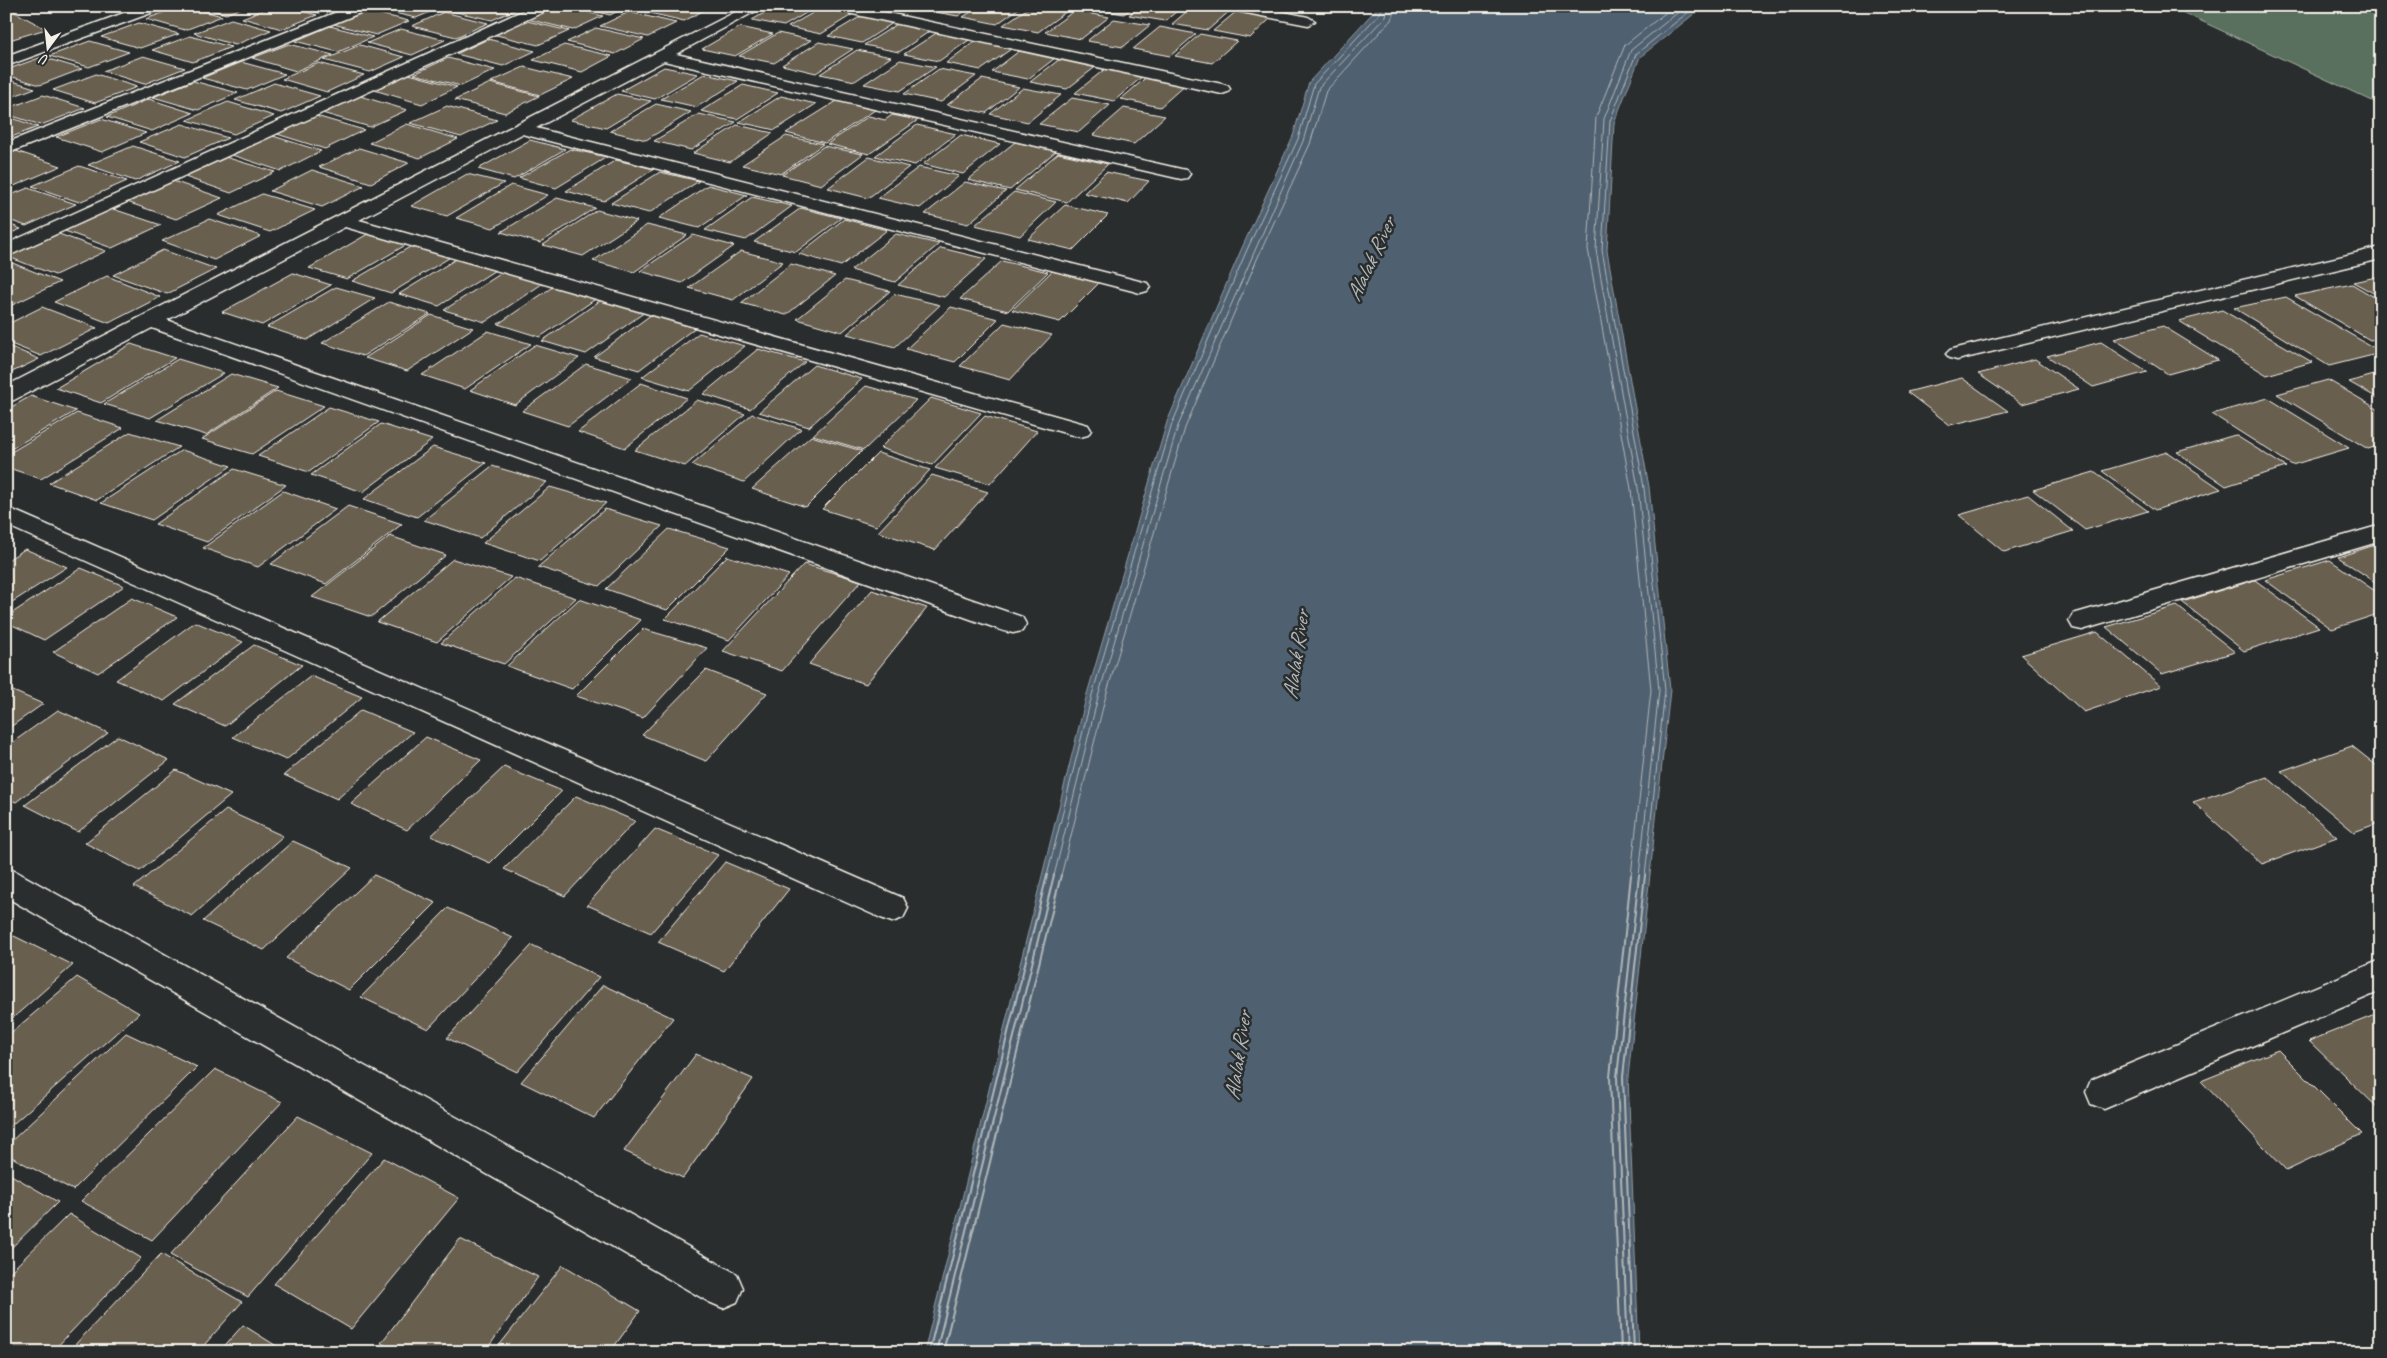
<svg xmlns="http://www.w3.org/2000/svg" width="2387" height="1358" font-family="Caveat,sans-serif">
<rect width="100%" height="100%" fill="#2a2d2e"/>
<filter id="ink" filterUnits="userSpaceOnUse"><feTurbulence type="fractalNoise" baseFrequency=".02" numOctaves="2"/><feDisplacementMap in="SourceGraphic" scale="10" xChannelSelector="R" yChannelSelector="G"/><feConvolveMatrix kernelMatrix="1 2 1 2 8 2 1 2 1" color-interpolation-filters="sRGB"/></filter>
<g filter="url(#ink)">
<path fill="#58705d" stroke="#a6b0a2" d="M2169 6H2381V105Z"/>
<path fill="#4f6070" stroke="#919aa0" d="M1379 6H1704L1640 57 1614 123 1607 251 1649 487 1670 690 1628 1077 1639 1352H924L1087 694 1167 422 1241 250 1293 136 1309 82Z"/>
<g fill="none" stroke-linecap="round" stroke-linejoin="round">
<g stroke="#b2b7b8" stroke-width="1">
<path d="M1047 876 1092 695 1172 424 1246 252 1298 139 1314 84 1381 12 1382 6"/>
<path d="M1054 876 1098 697 1178 426 1303 141 1319 87 1386 16 1388 6"/>
<path d="M1061 876 1105 699 1185 428 1258 257 1310 144 1326 91 1391 20 1396 6"/>
<path d="M1631 876 1651 690 1631 489 1588 249 1596 117 1625 45 1674 6"/>
<path d="M1639 876 1659 690 1638 488 1596 250 1604 119 1631 50 1686 6"/>
<path d="M1645 876 1665 690 1644 488 1602 250 1610 121 1636 54 1696 6"/>
</g>
<g stroke="#b2b7b8" stroke-width="2">
<path d="M929 1352 1047 875"/>
<path d="M936 1352 1054 875"/>
<path d="M943 1352 1061 875"/>
<path d="M1621 1352 1610 1077 1631 875"/>
<path d="M1628 1352 1617 1077 1639 875"/>
<path d="M1634 1352 1623 1077 1645 875"/>
</g>
</g>
<g fill="#685e50" stroke="#f4f1e8">
<path d="M30 6H79L68 11Z"/>
<path d="M181 6H185L222 16 185 30 146 19Z"/>
<path d="M198 6H246L226 14Z"/>
<path d="M272 6H283L317 15 282 29 242 18Z"/>
<path d="M292 6H336L319 13Z"/>
<path d="M376 6H444L416 18 373 8Z"/>
<path d="M455 6H519L521 7 492 20 447 10Z"/>
<path d="M555 6H563L603 16 573 30 527 19Z"/>
<path d="M575 6H628L610 15Z"/>
<path d="M644 6H707L710 7 684 21 637 10Z"/>
<path d="M776 6H818L784 26 752 20Z"/>
<path d="M929 6H972L958 16 924 10Z"/>
<path d="M980 6H1022L997 24 963 17Z"/>
<path d="M1031 6H1044L1067 11 1038 32 1003 25Z"/>
<path d="M1092 6H1134L1124 14 1090 8Z"/>
<path d="M1140 6H1183L1165 21 1129 15Z"/>
<path d="M1193 6H1215L1232 9 1208 30 1172 24Z"/>
<path d="M823 7 855 13 821 34 788 27Z"/>
<path d="M11 10 46 29 6 41V12Z"/>
<path d="M1238 10 1273 16 1250 38 1213 31Z"/>
<path d="M367 11 409 21 376 35 333 24Z"/>
<path d="M1074 11 1109 17 1081 39 1045 32Z"/>
<path d="M444 12 488 23 456 37 412 26Z"/>
<path d="M629 12 676 23 648 37 600 26Z"/>
<path d="M863 15 896 21 862 43 828 36Z"/>
<path d="M231 19 271 30 235 45 194 33Z"/>
<path d="M1114 19 1150 25 1123 47 1087 41Z"/>
<path d="M523 20 569 31 538 45 492 34Z"/>
<path d="M139 23 179 34 140 48 101 37Z"/>
<path d="M899 23 933 29 899 52 864 45Z"/>
<path d="M330 26 373 37 338 52 295 41Z"/>
<path d="M740 27 773 34 735 56 702 49Z"/>
<path d="M1160 27 1196 34 1170 56 1133 49Z"/>
<path d="M596 28 644 39 615 54 567 42Z"/>
<path d="M401 29 445 40 412 55 367 43Z"/>
<path d="M938 32 972 38 939 61 904 54Z"/>
<path d="M778 33 811 40 774 63 739 56Z"/>
<path d="M1200 34 1237 41 1212 63 1175 56Z"/>
<path d="M190 36 231 47 193 62 152 50Z"/>
<path d="M488 39 535 51 503 66 456 54Z"/>
<path d="M978 39 1014 47 981 70 946 63Z"/>
<path d="M90 41 129 52 89 67 49 56Z"/>
<path d="M819 42 853 49 816 73 782 65Z"/>
<path d="M289 44 333 55 296 71 252 58Z"/>
<path d="M360 45 404 57 370 72 324 60Z"/>
<path d="M564 45 612 56 582 72 533 60Z"/>
<path d="M1023 48 1059 55 1028 79 992 72Z"/>
<path d="M857 50 891 57 855 81 820 74Z"/>
<path d="M143 56 185 68 144 84 103 71Z"/>
<path d="M42 57 82 69 40 85 6 75V70Z"/>
<path d="M448 58 495 70 461 86 414 74Z"/>
<path d="M1061 58 1098 65 1067 89 1030 82Z"/>
<path d="M900 60 936 67 900 91 864 84Z"/>
<path d="M241 62 285 74 247 90 202 78Z"/>
<path d="M319 63 364 75 327 92 282 79Z"/>
<path d="M524 67 573 79 540 95 491 82Z"/>
<path d="M664 67 698 74 655 99 621 91Z"/>
<path d="M939 69 976 76 941 102 904 94Z"/>
<path d="M1105 69 1143 76 1114 101 1075 93Z"/>
<path d="M96 74 137 87 95 103 53 90Z"/>
<path d="M409 74 457 87 422 104 374 90Z"/>
<path d="M704 74 738 81 697 107 661 99Z"/>
<path d="M1150 74 1188 82 1160 107 1121 99Z"/>
<path d="M6 79 35 88 6 99Z"/>
<path d="M982 79 1019 87 986 113 947 105Z"/>
<path d="M193 81 238 93 198 110 153 97Z"/>
<path d="M274 83 320 96 281 113 235 100Z"/>
<path d="M490 83 539 96 505 113 455 100Z"/>
<path d="M743 85 778 93 737 119 701 111Z"/>
<path d="M1023 88 1061 95 1028 122 990 114Z"/>
<path d="M617 94 651 101 606 128 570 120Z"/>
<path d="M43 95 85 108 41 125 6 114V109Z"/>
<path d="M360 96 407 110 370 127 322 113Z"/>
<path d="M781 96 816 104 775 130 739 122Z"/>
<path d="M1072 98 1110 105 1079 132 1039 124Z"/>
<path d="M149 99 193 113 152 131 107 117Z"/>
<path d="M837 101 875 110 825 143 786 133Z"/>
<path d="M228 102 274 116 234 134 187 120Z"/>
<path d="M656 104 691 112 646 140 610 131Z"/>
<path d="M447 106 497 120 461 137 410 123Z"/>
<path d="M1124 108 1165 116 1134 144 1093 135Z"/>
<path d="M699 114 736 122 691 150 654 141Z"/>
<path d="M892 115 918 120 869 154 827 144 869 116 885 120Z"/>
<path d="M6 116 38 127 6 139Z"/>
<path d="M316 116 364 130 325 149 277 134Z"/>
<path d="M101 119 146 133 102 152 56 137Z"/>
<path d="M182 124 228 138 185 157 139 142Z"/>
<path d="M407 124 458 139 420 158 369 143Z"/>
<path d="M737 125 773 133 730 162 693 153Z"/>
<path d="M917 125 956 134 915 165 875 156Z"/>
<path d="M961 135 1000 144 963 174 923 164Z"/>
<path d="M273 136 321 151 281 171 232 155Z"/>
<path d="M786 136 823 144 781 174 742 165Z"/>
<path d="M530 140 565 149 514 179 478 169Z"/>
<path d="M1015 142 1056 151 1010 190 968 180Z"/>
<path d="M133 146 180 161 135 181 88 165Z"/>
<path d="M824 146 863 154 821 185 782 175Z"/>
<path d="M359 148 409 163 371 183 319 167Z"/>
<path d="M570 149 607 157 556 188 519 178Z"/>
<path d="M16 151 61 166 14 186 6 183V155Z"/>
<path d="M1058 153 1108 164 1067 202 1015 190Z"/>
<path d="M225 157 275 172 231 193 182 176Z"/>
<path d="M869 157 909 167 868 198 828 188Z"/>
<path d="M616 160 654 169 604 201 566 191Z"/>
<path d="M79 166 127 181 79 202 32 186Z"/>
<path d="M919 167 959 176 920 208 878 198Z"/>
<path d="M312 170 364 186 322 207 270 191Z"/>
<path d="M660 172 699 181 649 213 611 203Z"/>
<path d="M1106 172 1149 181 1128 203 1084 193Z"/>
<path d="M467 174 504 183 447 216 411 206Z"/>
<path d="M173 181 222 198 176 219 127 202Z"/>
<path d="M965 182 1006 191 968 224 925 214Z"/>
<path d="M511 185 548 195 493 228 456 218Z"/>
<path d="M708 185 747 195 699 228 659 218Z"/>
<path d="M28 188 76 204 26 226 6 219V197Z"/>
<path d="M1014 192 1056 202 1020 236 975 225Z"/>
<path d="M262 194 315 210 270 232 218 215Z"/>
<path d="M752 197 792 206 746 240 705 230Z"/>
<path d="M557 198 595 208 540 243 501 232Z"/>
<path d="M1065 205 1108 215 1073 250 1028 239Z"/>
<path d="M110 208 161 225 112 248 62 230Z"/>
<path d="M801 208 841 218 796 252 754 242Z"/>
<path d="M597 210 637 221 583 256 543 245Z"/>
<path d="M209 219 261 236 214 260 162 241Z"/>
<path d="M844 219 887 230 841 266 799 254Z"/>
<path d="M6 223 21 229 6 235Z"/>
<path d="M647 225 687 235 634 272 593 261Z"/>
<path d="M373 231 411 242 347 279 309 268Z"/>
<path d="M56 233 106 251 55 275 6 256Z"/>
<path d="M896 234 939 244 895 282 851 270Z"/>
<path d="M693 235 734 246 682 283 640 271Z"/>
<path d="M415 244 454 255 391 293 352 281Z"/>
<path d="M941 248 986 259 944 297 898 285Z"/>
<path d="M163 250 216 269 167 294 113 275Z"/>
<path d="M741 251 783 262 733 300 689 288Z"/>
<path d="M461 256 500 267 439 306 399 294Z"/>
<path d="M1002 261 1048 272 1008 311 960 299Z"/>
<path d="M10 262 60 282 8 307 6 264Z"/>
<path d="M791 264 835 276 786 315 741 303Z"/>
<path d="M505 271 545 282 485 322 444 310Z"/>
<path d="M1052 271 1100 282 1060 322 1012 310Z"/>
<path d="M293 273 331 285 262 325 222 312Z"/>
<path d="M107 276 160 297 109 323 54 302Z"/>
<path d="M2381 276V297L2353 282Z"/>
<path d="M845 280 890 291 842 332 797 319Z"/>
<path d="M557 284 600 296 540 337 498 324Z"/>
<path d="M2352 284 2381 301V315L2376 316 2381 319V338L2370 340 2295 296Z"/>
<path d="M336 287 375 298 307 340 267 327Z"/>
<path d="M895 294 940 305 895 347 847 334Z"/>
<path d="M2286 297 2381 352V353L2329 366 2234 308Z"/>
<path d="M601 300 645 312 586 354 542 341Z"/>
<path d="M389 302 430 314 363 356 322 343Z"/>
<path d="M42 307 97 328 41 356 6 342V325Z"/>
<path d="M951 307 998 319 955 362 906 349Z"/>
<path d="M2222 310 2312 362 2267 375 2179 321Z"/>
<path d="M652 314 696 327 639 370 594 357Z"/>
<path d="M431 315 473 328 407 371 365 358Z"/>
<path d="M1004 323 1052 335 1010 380 960 366Z"/>
<path d="M2163 326 2218 360 2168 374 2114 339Z"/>
<path d="M488 331 531 344 465 389 422 375Z"/>
<path d="M699 333 745 346 689 391 642 377Z"/>
<path d="M2101 342 2147 372 2093 387 2047 356Z"/>
<path d="M131 344 175 358 101 403 56 388Z"/>
<path d="M6 345 39 359 6 375Z"/>
<path d="M535 345 579 358 515 405 470 390Z"/>
<path d="M758 349 805 362 750 409 703 394Z"/>
<path d="M178 359 224 373 150 418 104 404Z"/>
<path d="M2035 359 2079 389 2022 404 1978 374Z"/>
<path d="M586 364 632 378 568 426 522 411Z"/>
<path d="M814 365 862 379 809 427 759 412Z"/>
<path d="M2381 373V400L2349 382Z"/>
<path d="M231 374 278 388 206 435 157 420Z"/>
<path d="M1962 378 2008 411 1950 425 1907 392Z"/>
<path d="M2328 380 2381 411V445L2368 449 2277 394Z"/>
<path d="M641 383 687 398 625 448 578 432Z"/>
<path d="M866 386 916 400 864 450 813 435Z"/>
<path d="M276 391 324 406 252 454 202 439Z"/>
<path d="M31 396 76 411 6 452V410Z"/>
<path d="M931 398 981 413 932 465 880 448Z"/>
<path d="M2268 398 2349 448 2292 465 2212 414Z"/>
<path d="M697 400 745 414 685 466 635 450Z"/>
<path d="M329 407 379 422 309 472 258 456Z"/>
<path d="M77 413 123 428 41 479 6 467V455Z"/>
<path d="M752 414 801 429 744 482 692 465Z"/>
<path d="M985 416 1037 431 990 484 935 468Z"/>
<path d="M381 424 432 440 363 492 311 475Z"/>
<path d="M130 432 179 447 97 500 49 483Z"/>
<path d="M2235 435 2286 467 2226 486 2177 452Z"/>
<path d="M811 436 862 451 806 507 752 489Z"/>
<path d="M433 447 486 463 417 517 364 499Z"/>
<path d="M182 450 231 466 152 520 101 503Z"/>
<path d="M2167 452 2221 489 2155 510 2102 471Z"/>
<path d="M878 453 930 470 876 526 822 509Z"/>
<path d="M492 466 547 482 480 538 424 520Z"/>
<path d="M234 469 286 485 207 542 155 524Z"/>
<path d="M2094 472 2148 511 2085 530 2033 490Z"/>
<path d="M932 475 988 492 935 550 878 532Z"/>
<path d="M550 487 606 503 540 561 483 543Z"/>
<path d="M283 491 336 509 258 567 203 548Z"/>
<path d="M2028 495 2073 531 2004 552 1959 515Z"/>
<path d="M348 506 402 524 326 584 271 564Z"/>
<path d="M605 509 662 526 599 586 538 567Z"/>
<path d="M669 529 730 547 667 610 606 589Z"/>
<path d="M390 536 446 555 371 617 312 597Z"/>
<path d="M2381 543V586L2338 557Z"/>
<path d="M25 549 67 567 6 606V561Z"/>
<path d="M727 556 789 575 729 640 665 619Z"/>
<path d="M453 559 511 577 437 642 377 622Z"/>
<path d="M2330 560 2381 595V613L2332 629 2265 580Z"/>
<path d="M804 564 861 581 782 671 723 651Z"/>
<path d="M81 568 124 586 44 640 6 622V617Z"/>
<path d="M515 578 576 598 504 664 441 643Z"/>
<path d="M2255 580 2319 627 2244 651 2182 602Z"/>
<path d="M872 590 927 608 866 684 809 664Z"/>
<path d="M132 598 177 617 98 673 53 652Z"/>
<path d="M579 599 641 620 572 689 507 666Z"/>
<path d="M2177 606 2235 652 2162 674 2106 627Z"/>
<path d="M195 622 243 642 164 701 116 680Z"/>
<path d="M643 629 707 648 643 718 576 696Z"/>
<path d="M2097 632 2161 686 2084 712 2021 655Z"/>
<path d="M254 645 302 665 225 726 175 704Z"/>
<path d="M706 670 767 693 706 761 642 735Z"/>
<path d="M311 676 362 697 286 760 233 737Z"/>
<path d="M6 688 43 704 6 730Z"/>
<path d="M58 710 108 733 16 802 6 798V747Z"/>
<path d="M361 710 413 732 337 799 284 775Z"/>
<path d="M118 736 169 760 78 832 25 805Z"/>
<path d="M426 737 481 760 407 830 351 804Z"/>
<path d="M2352 746 2381 769V822L2354 832 2281 771Z"/>
<path d="M504 767 562 791 490 863 431 836Z"/>
<path d="M176 770 231 795 140 871 85 843Z"/>
<path d="M2267 777 2337 837 2262 864 2193 802Z"/>
<path d="M576 796 635 821 565 896 504 869Z"/>
<path d="M226 810 283 836 192 916 134 887Z"/>
<path d="M655 829 718 855 651 933 587 905Z"/>
<path d="M293 841 352 868 264 950 203 921Z"/>
<path d="M725 862 789 889 724 971 658 942Z"/>
<path d="M374 875 436 903 349 990 286 958Z"/>
<path d="M448 908 513 938 428 1029 361 997Z"/>
<path d="M14 936 73 965 6 1024V942Z"/>
<path d="M532 945 599 977 517 1072 447 1038Z"/>
<path d="M77 977 139 1013 6 1130V1037Z"/>
<path d="M603 985 673 1018 594 1118 521 1082Z"/>
<path d="M2380 1013 2381 1014V1111L2309 1041Z"/>
<path d="M126 1033 197 1067 73 1190 6 1154V1146Z"/>
<path d="M2278 1050 2362 1134 2286 1170 2201 1081Z"/>
<path d="M696 1054 753 1079 683 1178 624 1151Z"/>
<path d="M215 1069 282 1102 152 1240 81 1201Z"/>
<path d="M298 1116 372 1153 248 1297 170 1255Z"/>
<path d="M384 1158 459 1198 351 1329 274 1284Z"/>
<path d="M6 1172 58 1202 6 1253Z"/>
<path d="M69 1214 141 1258 52 1352H6V1276Z"/>
<path d="M460 1239 538 1277 485 1352H400L381 1343Z"/>
<path d="M161 1254 242 1302 198 1352H68Z"/>
<path d="M563 1265 640 1311 610 1352H494Z"/>
<path d="M243 1325 286 1352H219Z"/>
</g>
<g fill="none" stroke-linecap="round" stroke-linejoin="round">
<g stroke="#f4f1e8" stroke-width="3">
<g id="minor">
<path d="M143 6H164L162 9 6 66V56Z"/>
<path d="M352 6H372L370 9 6 154V143Z"/>
<path d="M533 6H552L550 9 6 257V244Z"/>
<path d="M747 6H765L676 54 1181 169 1187 170 1190 174 1187 178 1181 179 664 61 536 128 1147 283 1150 287 1147 291 1140 293 1133 291 522 134 359 220 1088 425 1091 430 1088 435 1080 437 1072 435 345 227 167 320 1022 617 1026 624 1022 631 1013 633 1004 631 152 328 14 400 6 402V386Z"/>
<path d="M827 6H855L1222 84 1228 86 1230 89 1228 92 1222 94 834 10Z"/>
<path d="M1224 6H1255L1308 17 1315 21 1308 25 1231 10Z"/>
<path d="M2381 247V259L1957 360 1950 358 1946 354 1950 350 1957 348Z"/>
<path d="M6 507 903 898 908 908 903 918 892 922 881 918 6 525Z"/>
<path d="M2381 525V541L2082 630 2073 628 2069 621 2073 614Z"/>
<path d="M6 868 17 872 737 1274 743 1288 737 1302 723 1308 709 1302 6 897Z"/>
<path d="M2381 960V991L2104 1109 2091 1104 2086 1092 2091 1080Z"/>
</g>
</g>
<use href="#minor" fill="#2a2d2e" fill-rule="evenodd"/>
</g>
</g>
<g text-anchor="middle" stroke-width="5" stroke-linejoin="round" paint-order="stroke">
<g font-size="22" font-style="italic" fill="#b2b7b8" stroke="#2a2d2e">
<text transform="translate(1370 259) rotate(-65)" y="8">Alalak River</text>
<text transform="translate(1295 655) rotate(-82)" y="8">Alalak River</text>
<text transform="translate(1237 1056) rotate(-82)" y="8">Alalak River</text>
</g>
</g>
<rect width="2387" height="1358" fill="none" stroke="#2a2d2e" stroke-width="25"/>
<rect x="12" y="12" width="2362" height="1333" fill="none" stroke="#f4f1e8" stroke-width="2" filter="url(#ink)"/>
<g transform="translate(48 48) rotate(195)" stroke="#2a2d2e" stroke-width="4" paint-order="stroke">
<path d="M0-4L9 19L0 12L-9 19Z" fill="#f4f1e8"/>
<text y="-8" font-size="14" font-weight="bold" text-anchor="middle" fill="#f4f1e8">U</text>
</g>
</svg>
